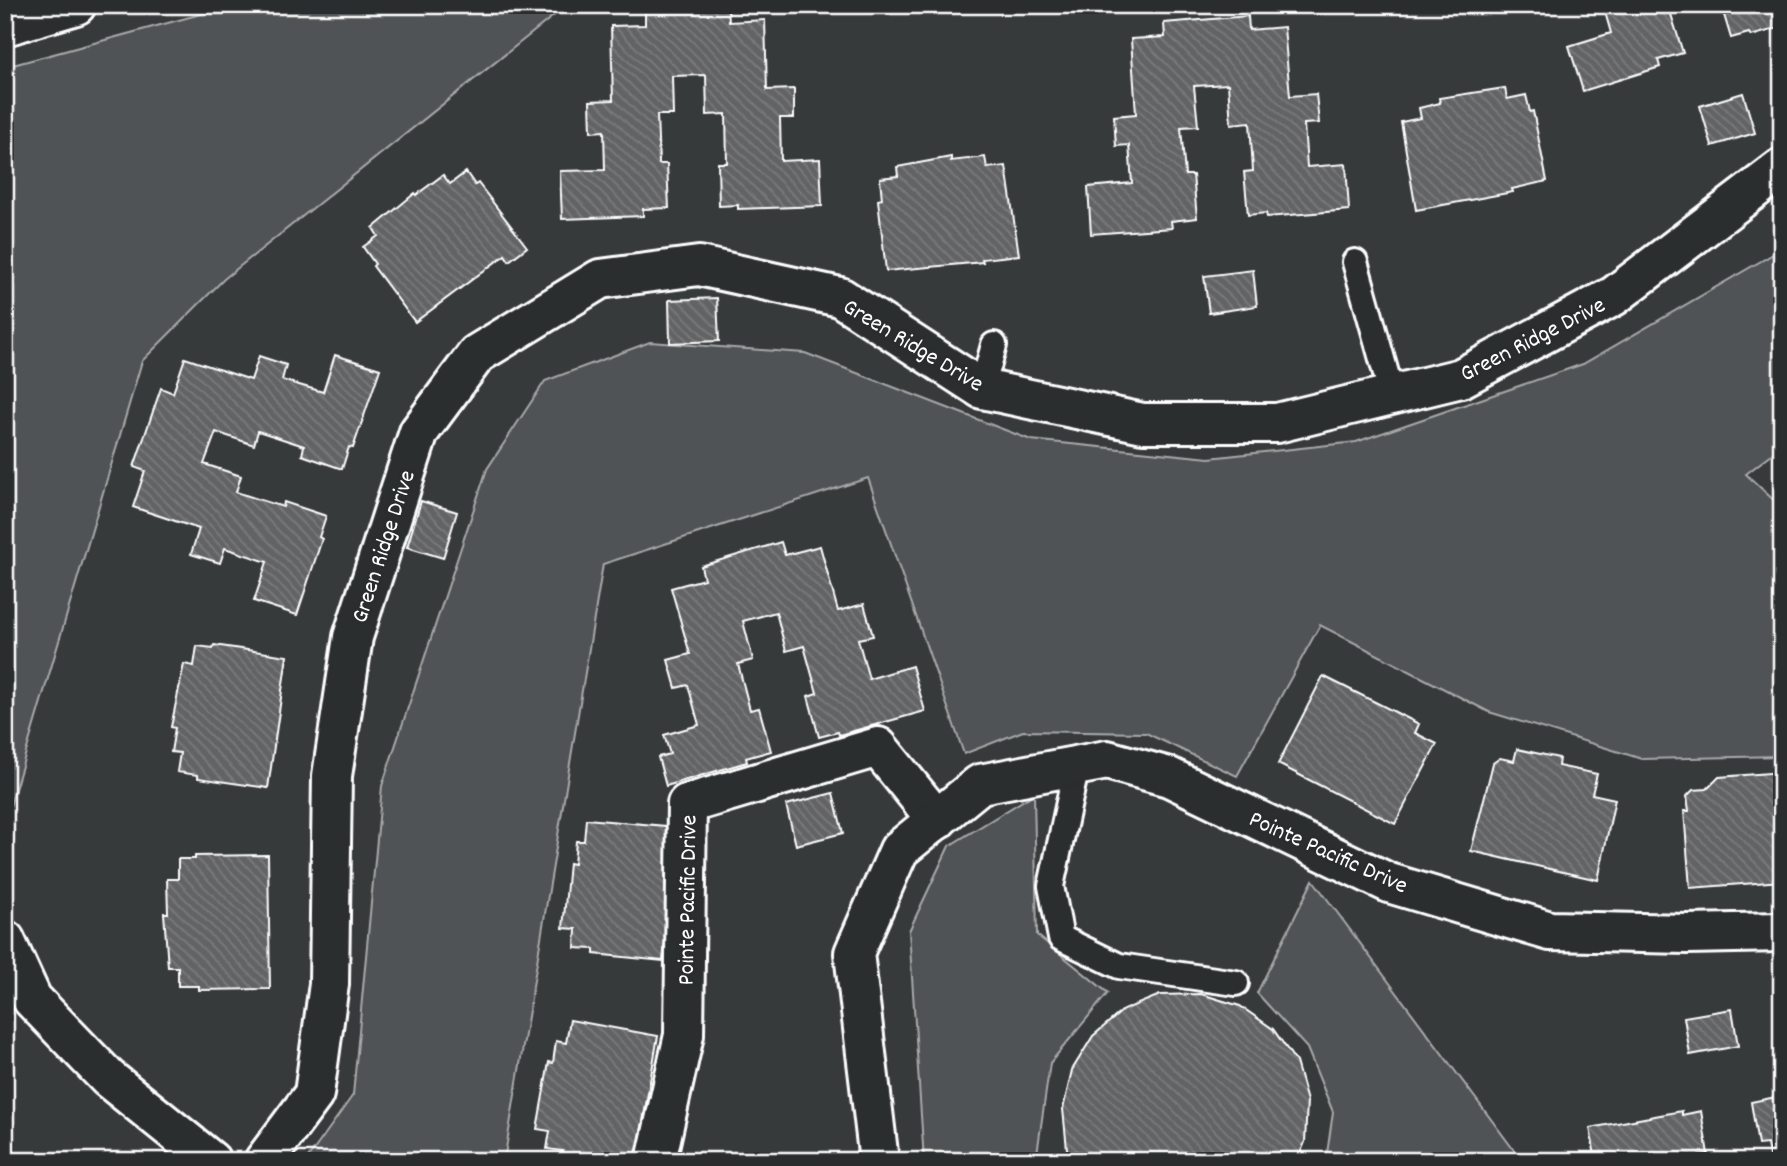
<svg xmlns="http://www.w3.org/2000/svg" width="1787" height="1166" font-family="Dekko,sans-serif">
<defs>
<pattern id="building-back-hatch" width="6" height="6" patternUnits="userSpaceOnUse" patternTransform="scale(1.75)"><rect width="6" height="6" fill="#636465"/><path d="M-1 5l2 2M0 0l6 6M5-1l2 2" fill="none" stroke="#7a7b7c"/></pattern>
</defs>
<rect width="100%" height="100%" fill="#373a3b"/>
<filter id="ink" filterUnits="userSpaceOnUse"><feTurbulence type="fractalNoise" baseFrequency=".0143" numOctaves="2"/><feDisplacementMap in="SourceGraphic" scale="14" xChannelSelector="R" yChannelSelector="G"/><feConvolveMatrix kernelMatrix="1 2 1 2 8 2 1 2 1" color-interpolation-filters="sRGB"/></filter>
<g filter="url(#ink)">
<g fill="#505354" stroke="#a8a9aa" stroke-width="2">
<path d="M234 5H567L224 279 142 361 8 813 5 806V71L13 65Z"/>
<path d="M1782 249V446L1746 474 1782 508V756L1642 759 1489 712 1320 625 1237 776 1146 733 1023 731 964 754 868 478 603 564 504 1161H306L353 1095 382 786 487 469 545 381 650 342 805 353 1031 440 1209 458 1356 442 1583 364Z"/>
<path d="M1034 794 1037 935 1108 993 1050 1063 1036 1161H924L909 931 949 846Z"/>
<path d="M1313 880 1522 1161H1326L1333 1112 1307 1048 1257 993Z"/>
</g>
<g fill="url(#building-back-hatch)" stroke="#fff" stroke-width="2">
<path d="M1603 5H1659L1661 13 1670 11 1683 53 1658 60 1660 67 1583 91 1569 46 1611 33Z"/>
<path d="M1721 5H1782V27L1751 36 1749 33 1731 38Z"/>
<path d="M728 8 729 22 765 20 767 90 794 89V118H780L781 161 820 159 822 206 738 209V205L719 206 718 163H727L726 114 707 115 706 75 672 76 673 115H657L659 164H667L669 208 643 209V216L562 219 560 171 605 170 604 131 591 132 590 101 613 100 611 26 645 25V11Z"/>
<path d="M1248 16 1249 30 1284 27 1290 96 1316 94 1319 123 1304 124 1307 167 1346 164 1349 210 1267 217 1266 213 1248 215 1244 172 1253 171 1250 122 1231 124 1228 84 1194 86 1198 126 1181 127 1185 175H1193L1197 218 1171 221 1172 228 1091 234 1088 187 1132 183 1129 145 1116 146 1114 116 1136 114 1131 39 1165 37 1164 23Z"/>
<path d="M1505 88 1507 99 1526 95 1530 112 1533 111 1547 181 1512 189 1513 192 1416 210 1401 122 1421 118 1419 108 1440 103 1439 98Z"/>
<path d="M1743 93 1755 133 1712 146 1700 106Z"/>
<path d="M951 157V161L985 157 987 168 1006 166 1019 255 982 259 983 262 886 271 878 200 882 199 880 178 898 176 897 167Z"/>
<path d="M466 172 475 185 478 183 527 247 509 261 505 255 415 322 373 266 375 264 363 247 378 236 373 228 415 193 416 195 443 175 450 184Z"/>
<path d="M1253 270 1257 306 1209 313 1204 276Z"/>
<path d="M717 298 719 341 670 343 669 300Z"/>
<path d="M335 355 380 369 353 448 349 447 342 469 302 455 304 446 258 431 254 445 216 432 204 464 241 476 236 492 283 507 284 502 326 516 319 537 322 539 297 615 254 601 267 562 225 548 220 563 191 554 199 529 133 507 145 471 134 467 161 388 173 393 185 358 251 380 259 356 286 365 282 380 323 392Z"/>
<path d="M421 501 457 512 443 558 407 547Z"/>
<path d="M781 542 785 555 820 546 838 611 864 604 873 636 858 639 869 679 912 666 925 711 839 735 838 732 819 737 808 696 817 693 804 646 786 651 776 612 743 621 753 660 738 664 750 710 759 708 771 751 746 758 747 762 666 786 658 757 670 754 664 735 699 725 688 685 676 688 668 660 690 654 671 588 704 579 701 566Z"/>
<path d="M214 645 287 656 268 788 198 778V775L177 772 180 753 171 752 175 728 171 727 184 664 194 666 197 646 213 648Z"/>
<path d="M1323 676 1419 724 1415 733 1437 744 1395 824 1278 764Z"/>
<path d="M1517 749 1559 758 1558 766 1597 774 1592 794 1615 799 1598 880 1471 851 1493 763 1500 758 1514 761Z"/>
<path d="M1782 772V881L1690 888 1684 811H1689L1687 796 1693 790 1707 789 1719 777Z"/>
<path d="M833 793 843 833 796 845 786 805Z"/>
<path d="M586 819 677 827 663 961 594 954V949L575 948 576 929 563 928 569 863 574 864 576 841H584Z"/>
<path d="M268 855 270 989 199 990V986H178V967H168L164 913H168L167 879H178V859H195V856Z"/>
<path d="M1201 994 1240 1006 1273 1029 1296 1062 1307 1101 1305 1142 1297 1161H1073L1067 1149 1063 1109 1072 1070 1093 1036 1123 1010 1160 995Z"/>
<path d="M1732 1009 1738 1046 1690 1055 1684 1017Z"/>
<path d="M570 1020 658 1036 636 1161H598L561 1154 562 1151 547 1149 550 1131 537 1129 549 1062 553 1063 556 1041 566 1043Z"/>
<path d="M1782 1089V1161H1770L1767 1144 1758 1145 1751 1102 1776 1097 1775 1090Z"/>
<path d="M1682 1111V1115L1701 1111 1708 1154 1699 1155 1700 1161H1606L1605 1154 1595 1156 1590 1128Z"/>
</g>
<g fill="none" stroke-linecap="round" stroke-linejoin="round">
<g stroke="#fff" stroke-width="30">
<g id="lane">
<path d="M1355 262 1392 395"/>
<path d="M982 389 994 345"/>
<path d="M1077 765 1051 886 1061 938 1119 966 1236 983"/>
</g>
</g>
<g stroke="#fff" stroke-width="44">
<g id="street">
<path d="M5 26 76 5"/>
<path d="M5 940 32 999 108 1078 211 1161"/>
<path d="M264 1161 314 1094 329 984 332 776 353 637 419 432 477 354 600 279 699 266 840 297 982 389 1143 423H1277L1461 378 1614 296 1782 168"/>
<path d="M656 1161 684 1035 687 804 878 747 937 820"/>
<path d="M879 1161 854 953 899 850 980 784 1107 760 1169 777 1389 883 1550 931 1687 934 1782 932"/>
</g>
</g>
<use href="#lane" stroke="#2a2d2e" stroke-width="24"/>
<use href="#street" stroke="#2a2d2e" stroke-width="38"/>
</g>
</g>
<g text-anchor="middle" stroke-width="6" stroke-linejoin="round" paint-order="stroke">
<g font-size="24" fill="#fff" stroke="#2a2d2e">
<text transform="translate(1532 338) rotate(-27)" y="8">Green Ridge Drive</text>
<text transform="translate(914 344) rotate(31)" y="8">Green Ridge Drive</text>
<text transform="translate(382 546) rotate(-72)" y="8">Green Ridge Drive</text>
<text transform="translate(1329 851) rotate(24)" y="8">Pointe Pacific Drive</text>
<text transform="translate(686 900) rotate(-89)" y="8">Pointe Pacific Drive</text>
</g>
</g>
<rect width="1787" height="1166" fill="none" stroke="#2a2d2e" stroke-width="28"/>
<rect x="14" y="14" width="1759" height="1138" fill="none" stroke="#fff" stroke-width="2.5" filter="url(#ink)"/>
</svg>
